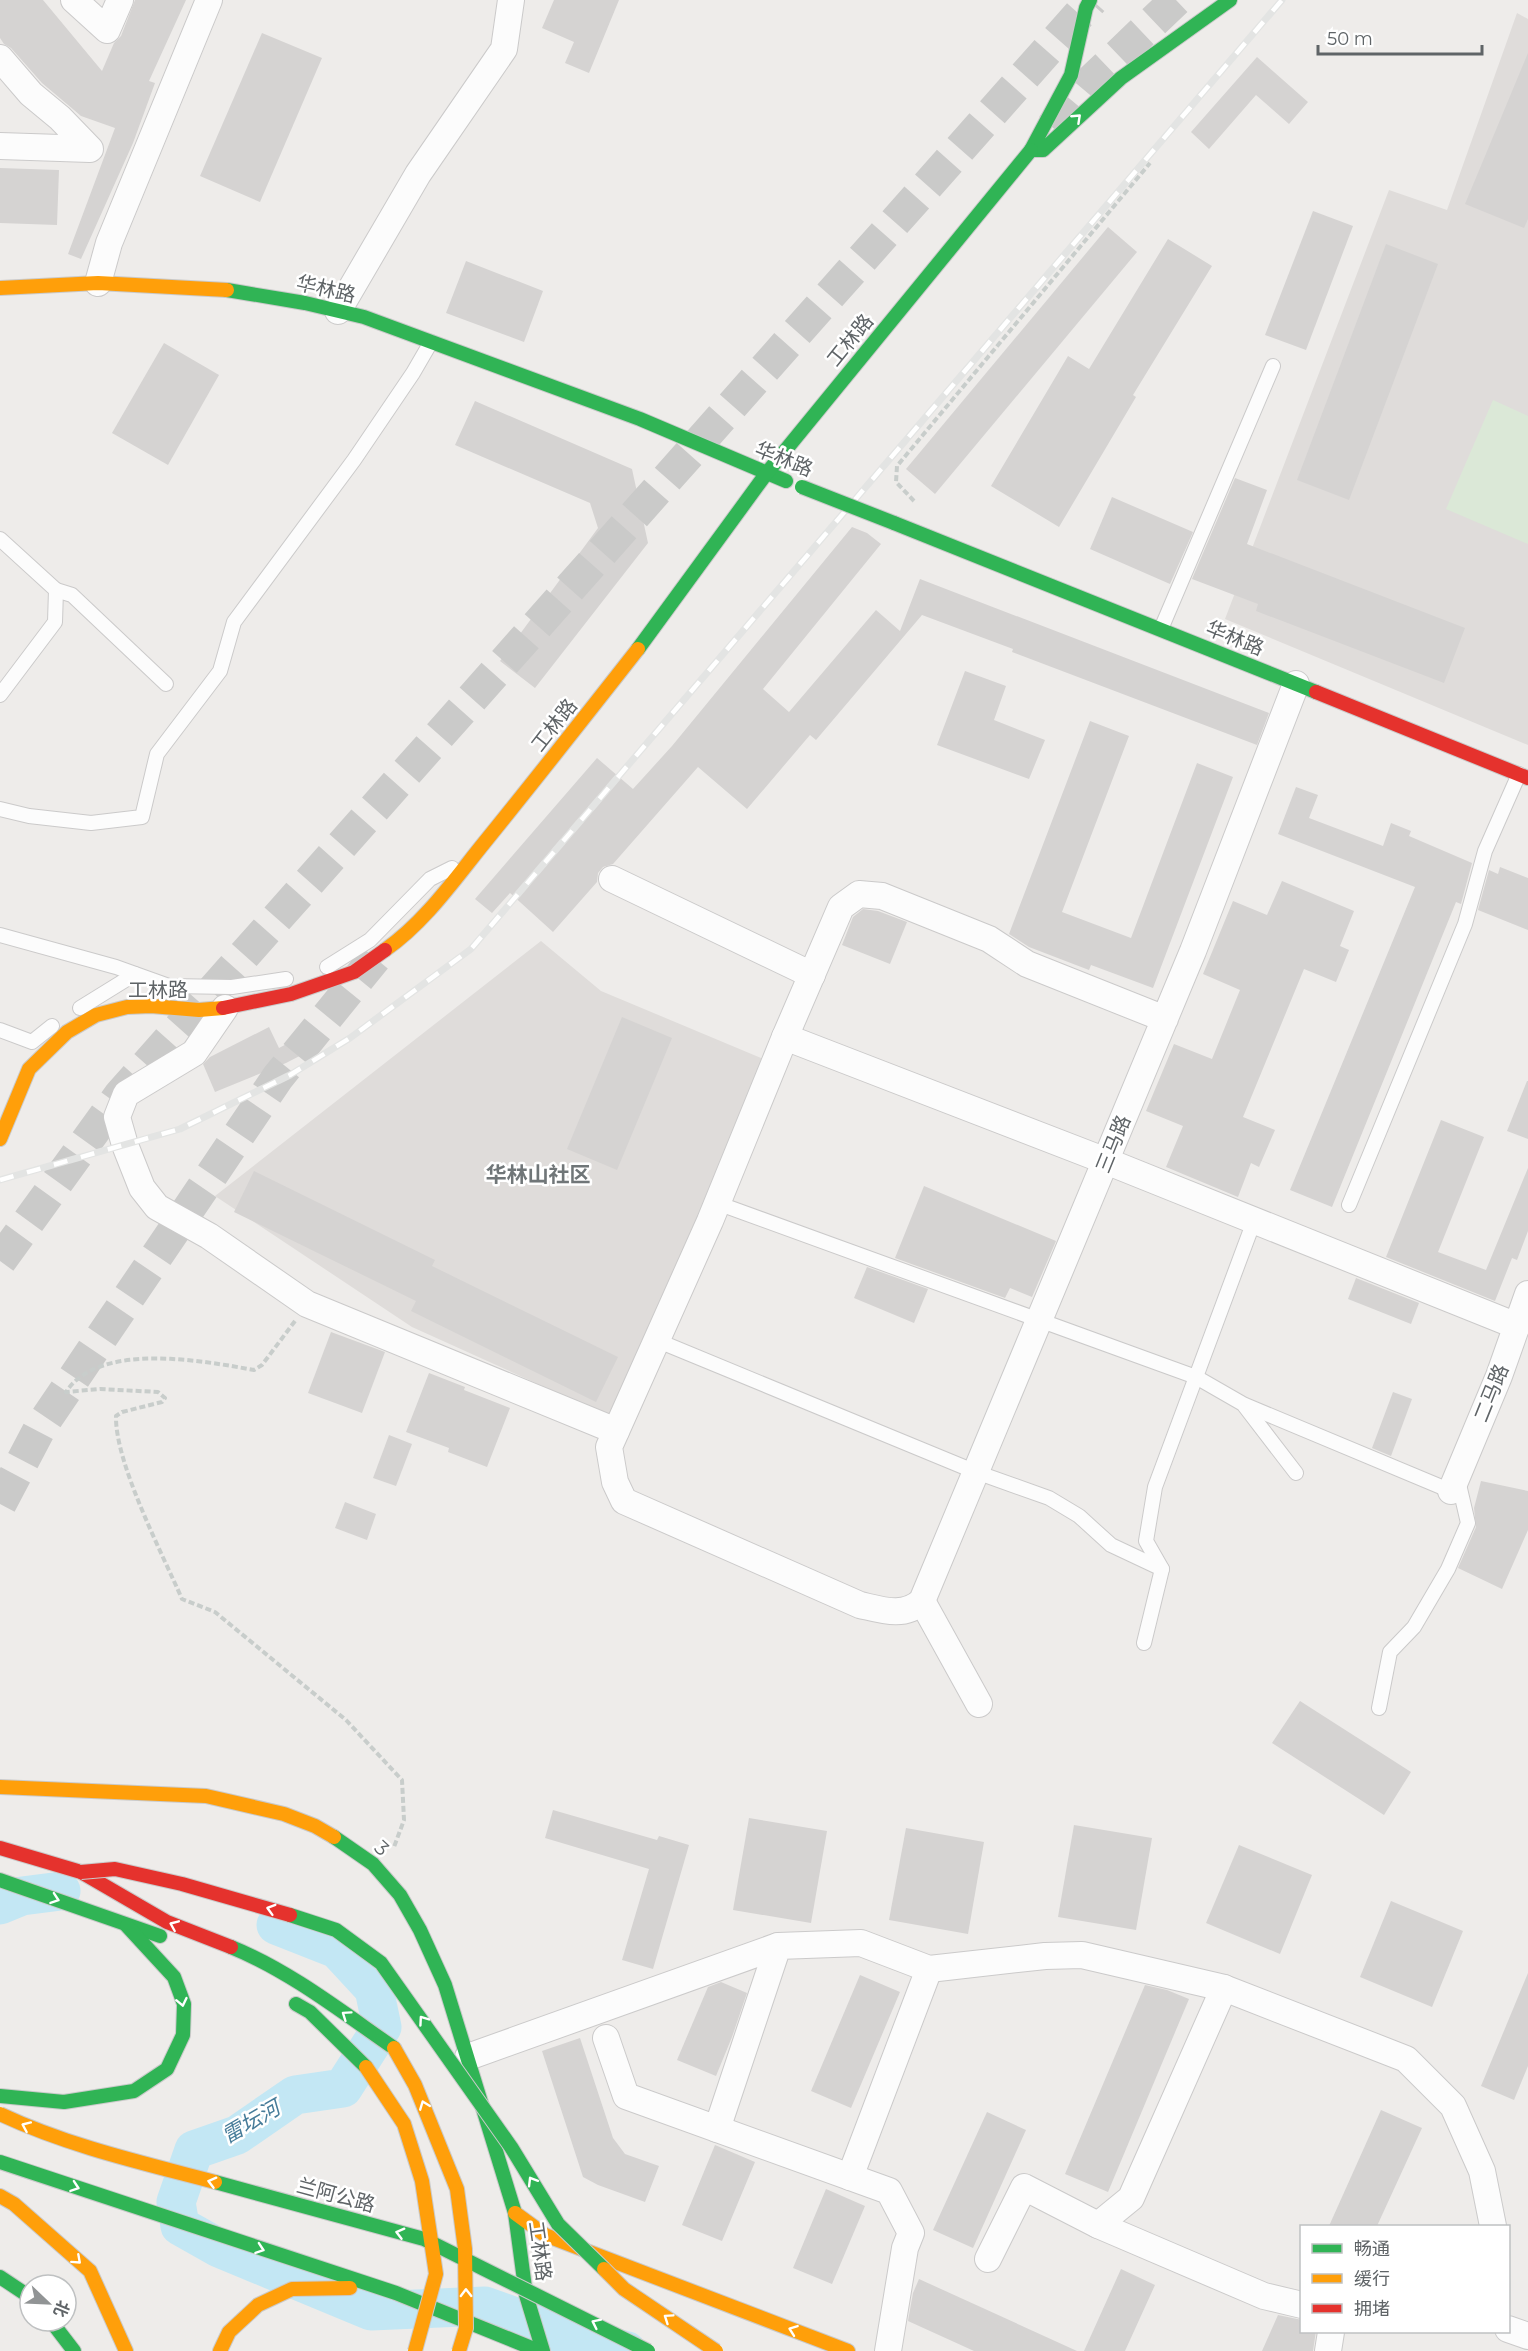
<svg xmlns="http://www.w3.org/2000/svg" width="1528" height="2351" font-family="Montserrat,'Noto Sans SC',sans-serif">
<rect width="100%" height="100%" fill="#eeecea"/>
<g fill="#dfdcda">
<path d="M1517 13 1528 19V745L1225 619 1389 190 1447 210Z"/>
<path d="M541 941 601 991 766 1060 613 1418 412 1327 215 1196Z"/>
</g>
<path fill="#dbe8d7" d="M1493 400 1528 416V544L1446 509Z"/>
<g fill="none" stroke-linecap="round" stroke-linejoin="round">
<g stroke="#c3e7f4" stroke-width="39">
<path d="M0 1905 22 1896 61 1891"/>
<path d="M276 1925 337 1949 374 1989 382 2027 343 2088 295 2095 237 2135 194 2150 176 2202 180 2226 219 2248 371 2311 485 2306 565 2335 627 2351"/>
</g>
</g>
<g fill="#d5d3d2">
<path d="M0 0H43L102 71 114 43 121 36 135 0H186L149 81 155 83 133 143 81 259 68 254 115 128 81 116 74 110 42 83 11 48 4 44 0 38Z"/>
<path d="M554 0H619L589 73 565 63 574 42 542 28Z"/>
<path d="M262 33 322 58 260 202 200 176Z"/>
<path d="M1528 53V219L1524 228 1465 204Z"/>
<path d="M1257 57 1308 102 1289 124 1256 95 1209 149 1191 132Z"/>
<path d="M0 168 59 170 57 225 0 223Z"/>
<path d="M1313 211 1353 226 1306 350 1265 335Z"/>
<path d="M1108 227 1137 252 935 494 906 469Z"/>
<path d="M1168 239 1212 266 1133 395 1136 397 1059 527 991 486 1068 356 1089 369Z"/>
<path d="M1386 244 1438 264 1349 500 1297 480Z"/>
<path d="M466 261 543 291 524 342 446 313Z"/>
<path d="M164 343 219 375 168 465 112 433Z"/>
<path d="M475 401 632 469 648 543 535 688 500 661 598 528 590 503 455 445Z"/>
<path d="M1235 478 1267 490 1247 544 1465 628 1444 683 1256 611 1258 604 1192 579Z"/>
<path d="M1112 497 1193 532 1170 584 1090 549Z"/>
<path d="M852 527 867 533 881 544 763 689 789 712 876 610 900 631 920 579 1269 713 1257 745 1012 652 1013 649 922 615 816 740 810 735 747 809 698 767 613 864 603 867 598 873 597 882 553 932 510 893 492 913 475 899 597 758 633 789 672 746Z"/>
<path d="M965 671 1006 686 994 720 1045 740 1029 779 937 745Z"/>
<path d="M1090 721 1129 736 1062 912 1131 938 1197 763 1233 777 1153 988 1091 965 1089 970 1029 947 1009 934Z"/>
<path d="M1296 787 1318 795 1309 818 1383 846 1391 823 1411 831 1409 836 1472 863 1461 904 1456 902 1332 1207 1290 1190 1415 887 1278 834Z"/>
<path d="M1500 867 1528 878V930L1478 910 1489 870 1498 874Z"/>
<path d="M1282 881 1354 911 1340 946 1349 950 1336 982 1304 969 1243 1117 1275 1130 1259 1167 1251 1163 1238 1197 1166 1167 1183 1126 1146 1111 1174 1044 1212 1059 1240 990 1203 974 1233 901 1267 915Z"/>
<path d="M863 909 878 911 907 922 890 964 842 945 853 917Z"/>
<path d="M622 1017 672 1038 617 1170 567 1149Z"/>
<path d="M269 1027 279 1048 311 1031 319 1046 286 1063 215 1092 203 1064 210 1057Z"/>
<path d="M1527 1081H1528V1139L1507 1131Z"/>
<path d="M1441 1120 1484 1137 1438 1252 1486 1270 1528 1168V1231L1517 1260 1512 1258 1495 1301 1386 1257Z"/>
<path d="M254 1171 435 1260 432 1266 618 1357 596 1402 411 1311 416 1301 234 1212Z"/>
<path d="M924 1186 1056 1241 1032 1297 1010 1288 1005 1298 895 1258Z"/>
<path d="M867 1267 928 1289 914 1323 854 1298Z"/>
<path d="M1356 1278 1419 1303 1411 1324 1348 1299Z"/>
<path d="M331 1332 385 1352 362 1413 308 1393Z"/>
<path d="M429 1373 465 1387 464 1390 510 1408 487 1467 448 1452 449 1448 406 1432Z"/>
<path d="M1393 1392 1412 1399 1391 1456 1372 1448Z"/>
<path d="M389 1435 412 1444 396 1486 373 1478Z"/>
<path d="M1481 1481 1528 1491V1530L1502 1589 1458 1568 1476 1527 1474 1508Z"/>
<path d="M345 1502 376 1514 367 1540 335 1528Z"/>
<path d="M1300 1701 1411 1772 1384 1815 1272 1743Z"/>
<path d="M553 1810 657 1840 659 1836 689 1845 653 1969 622 1960 649 1869 545 1838Z"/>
<path d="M749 1818 827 1831 811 1923 733 1910Z"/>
<path d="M1074 1825 1152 1838 1136 1930 1058 1917Z"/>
<path d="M906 1828 984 1842 968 1934 889 1920Z"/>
<path d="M1239 1845 1312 1875 1280 1954 1206 1923Z"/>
<path d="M1391 1901 1463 1931 1432 2007 1360 1977Z"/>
<path d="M1528 1973V2066L1514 2100 1481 2086Z"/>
<path d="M860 1975 900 1992 851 2108 811 2091Z"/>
<path d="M721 1982 747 1993 732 2037 716 2076 677 2060 708 1987Z"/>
<path d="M1145 1985 1167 1990 1189 1999 1108 2192 1065 2174Z"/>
<path d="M580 2038 613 2138 625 2154 659 2166 645 2202 598 2185 583 2177 542 2051Z"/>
<path d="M1381 2110 1422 2128 1377 2226H1329Z"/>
<path d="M987 2112 1026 2130 973 2248 933 2230Z"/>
<path d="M715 2145 755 2162 722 2241 682 2225Z"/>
<path d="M826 2189 865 2206 832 2284 793 2268Z"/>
<path d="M1121 2269 1155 2285 1125 2351H1084Z"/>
<path d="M919 2279 1077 2351H974L908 2321 913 2293Z"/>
<path d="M1278 2315 1302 2320V2331H1316L1313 2351H1262Z"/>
</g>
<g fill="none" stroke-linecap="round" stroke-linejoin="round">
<g stroke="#cacac9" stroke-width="33" stroke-dasharray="33 16" stroke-linecap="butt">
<path d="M1052 127 1087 85 1176 0"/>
<path d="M0 1261 120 1095 1092 0"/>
<path d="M0 1504 40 1428 278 1077 375 958"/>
</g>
<g stroke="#cbcaca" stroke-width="16">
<g id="lane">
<path d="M0 539 56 590 55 622 0 695"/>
<path d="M56 590 72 595 166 684"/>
<path d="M1161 629 1273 366"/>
<path d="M0 809 29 816 91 823 142 817 157 754 220 671 234 622 354 460 413 373 431 342"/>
<path d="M0 935 116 967 169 986 232 987 286 979"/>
<path d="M327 967 370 940 430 879 452 868"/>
<path d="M80 1008 135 974"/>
<path d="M0 1030 32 1042 52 1026"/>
<path d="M717 1203 1196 1377 1243 1404 1296 1473"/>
<path d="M1349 1205 1465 924 1485 851 1519 774"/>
<path d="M656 1340 976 1472 1049 1498 1079 1516 1111 1545 1162 1569"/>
<path d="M1245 1405 1451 1491"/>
<path d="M1144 1643 1162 1569 1146 1541 1155 1487 1254 1221"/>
<path d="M1379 1708 1390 1652 1414 1627 1448 1569 1468 1523 1458 1480"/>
</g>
</g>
<g stroke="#cbcaca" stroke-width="28">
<g id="street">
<path d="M74 0 107 30 120 0"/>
<path d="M0 58 31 94 60 118 90 149 0 146"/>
<path d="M98 283 109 243 209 0"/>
<path d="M338 311 418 174 504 49 511 0"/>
<path d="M612 879 812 975"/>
<path d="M225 1008 194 1053 126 1094 117 1117 125 1145 142 1188 157 1207 209 1236 307 1304 616 1431"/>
<path d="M1165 1019 1027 964 989 939 882 896 859 894 841 907 785 1037 710 1221 609 1447 615 1482 624 1501 860 1605C882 1610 904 1618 922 1601L1193 951 1296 684"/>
<path d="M785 1037 1106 1161 1517 1326"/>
<path d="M1451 1491 1499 1376 1528 1294"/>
<path d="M922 1601 979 1704"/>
<path d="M606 2038 626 2096 889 2191 911 2233 905 2248 888 2351"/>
<path d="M468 2057 778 1946"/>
<path d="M717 2129 778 1946 861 1943 929 1969 1045 1956 1082 1955 1224 1988 1406 2059 1453 2106 1482 2171 1493 2226"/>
<path d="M850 2177 929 1969"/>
<path d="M1098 2225 1264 2296 1302 2305"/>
<path d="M988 2259 1024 2187 1098 2225 1131 2198 1224 1988"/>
<path d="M1508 2329 1528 2336"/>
<path d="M1328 2351 1331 2332"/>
</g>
</g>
<g stroke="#cacaca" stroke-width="16">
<g id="fast">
<path d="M1090 0 1086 8 1071 75 1031 150H1043L1121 78 1230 0"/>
<path d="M227 290 305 303 364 317 640 419 786 481"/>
<path d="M894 523 1316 692"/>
<path d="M638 649 766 474 1031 150"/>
<path d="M334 1837 373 1864 400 1895 420 1930 445 1985 515 2213 526 2295 543 2351"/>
<path d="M0 1880 160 1936"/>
<path d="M231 1947C290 1971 342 2012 394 2048"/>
<path d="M296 2004 310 2012 366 2067"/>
<path d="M0 2096 64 2102 134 2091 167 2069 183 2035 184 2004 174 1977 127 1926"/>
<path d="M0 2162 396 2293 539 2351"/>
<path d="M0 2277 30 2297"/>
<path d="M51 2321 74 2351"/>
</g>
</g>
<g stroke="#cacaca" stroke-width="16">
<g id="slow">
<path d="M0 288 98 283 227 290"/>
<path d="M385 950C425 922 454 880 484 843 536 779 587 714 638 649"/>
<path d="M0 1139 29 1069 67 1032 96 1015 127 1007 151 1006 199 1010 223 1008"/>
<path d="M0 1787 206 1796 284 1814 315 1826 334 1837"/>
<path d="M0 2196 14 2204 90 2271 126 2351"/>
<path d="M515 2213 545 2235 848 2351"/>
<path d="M220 2351 229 2332 258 2305 292 2289 350 2288"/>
</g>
</g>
<g stroke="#cacaca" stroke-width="16">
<g id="jam">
<path d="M1316 692 1528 778"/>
<path d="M223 1008 291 994 354 972 385 950"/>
<path d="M0 1848 81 1872 167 1922 231 1947"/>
</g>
</g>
<g stroke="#c8cdcb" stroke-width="4" stroke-dasharray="6 3" stroke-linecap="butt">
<path d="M914 501 896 482 897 466 1150 163"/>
<path d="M295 1321 262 1365 254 1370C204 1361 99 1341 66 1392L100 1389 158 1392 165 1398 162 1402 122 1412 116 1416C115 1463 162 1553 182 1599L215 1612 346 1720 402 1780 404 1820 394 1847"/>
</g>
<use href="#lane" stroke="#fcfcfc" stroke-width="14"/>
<use href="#street" stroke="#fcfcfc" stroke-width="26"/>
<use href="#fast" stroke="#30b455" stroke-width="14"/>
<use href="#slow" stroke="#ff9f0a" stroke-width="14"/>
<use href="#jam" stroke="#e5322d" stroke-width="14"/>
<g stroke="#e3e4e3" stroke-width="7">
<path id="rail" d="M0 1180 180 1129 290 1075 350 1038 471 949 1282 0"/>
</g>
<use href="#rail" stroke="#fff" stroke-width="4.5" stroke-dasharray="14" stroke-linecap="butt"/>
<g stroke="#cacaca" stroke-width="16" stroke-linecap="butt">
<g id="fast-bridge">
<path d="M802 487 894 523"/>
<path d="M290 1915 336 1930 381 1963 511 2147 558 2224 604 2269"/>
<path d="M215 2182 424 2239 648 2351"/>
</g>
</g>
<g stroke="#cacaca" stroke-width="16" stroke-linecap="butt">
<g id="slow-bridge">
<path d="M394 2048 415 2085 457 2189 465 2249 466 2328 459 2351"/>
<path d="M366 2067 404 2124 422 2181 436 2274 415 2351"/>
<path d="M0 2114C68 2146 143 2163 215 2182"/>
<path d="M604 2269 624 2289 716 2351"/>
</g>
</g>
<g stroke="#cacaca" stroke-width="16" stroke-linecap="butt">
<path id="jam-bridge" d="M81 1872 115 1869 182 1884 290 1915"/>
</g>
<use href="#fast-bridge" stroke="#30b455" stroke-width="14"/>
<use href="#slow-bridge" stroke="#ff9f0a" stroke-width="14"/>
<use href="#jam-bridge" stroke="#e5322d" stroke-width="14"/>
</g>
<defs><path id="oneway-chevron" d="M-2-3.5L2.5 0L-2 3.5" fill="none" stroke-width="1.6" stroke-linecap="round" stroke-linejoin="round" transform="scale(1.5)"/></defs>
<g stroke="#fff">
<use href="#oneway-chevron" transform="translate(1077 118) rotate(-43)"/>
<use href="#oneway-chevron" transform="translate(55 1899) rotate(19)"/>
<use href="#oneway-chevron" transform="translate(271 1909) rotate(-164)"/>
<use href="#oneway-chevron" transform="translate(174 1925) rotate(-157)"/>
<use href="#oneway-chevron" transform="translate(182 2002) rotate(78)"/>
<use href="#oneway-chevron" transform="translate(346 2015) rotate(-145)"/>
<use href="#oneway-chevron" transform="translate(423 2020) rotate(-125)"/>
<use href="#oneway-chevron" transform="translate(424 2105) rotate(-111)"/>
<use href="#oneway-chevron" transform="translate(26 2126) rotate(-156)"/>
<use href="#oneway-chevron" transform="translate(532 2181) rotate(-121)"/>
<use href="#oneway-chevron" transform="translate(212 2182) rotate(-165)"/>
<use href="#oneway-chevron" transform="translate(75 2187) rotate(19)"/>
<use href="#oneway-chevron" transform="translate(400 2233) rotate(-165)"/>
<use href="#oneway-chevron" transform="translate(260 2249) rotate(19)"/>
<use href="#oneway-chevron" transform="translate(77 2260) rotate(42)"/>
<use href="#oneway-chevron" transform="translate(466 2293) rotate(-91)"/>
<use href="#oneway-chevron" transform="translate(668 2318) rotate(-146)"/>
<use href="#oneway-chevron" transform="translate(596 2323) rotate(-154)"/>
<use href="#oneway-chevron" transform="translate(793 2330) rotate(-160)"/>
</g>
<g text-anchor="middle" stroke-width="5" stroke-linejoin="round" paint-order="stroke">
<g font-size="20" fill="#5f6467" stroke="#fff">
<text transform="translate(326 289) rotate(13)" y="7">华林路</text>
<text transform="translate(850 340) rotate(-51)" y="7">工林路</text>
<text transform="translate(784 459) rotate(22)" y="7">华林路</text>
<text transform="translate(1235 638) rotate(22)" y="7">华林路</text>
<text transform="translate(554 725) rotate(-52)" y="7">工林路</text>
<text x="158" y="997">工林路</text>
<text transform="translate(1113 1144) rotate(-68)" y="7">三马路</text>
<text transform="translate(1491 1393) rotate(-68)" y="7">二马路</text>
<text transform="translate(382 1848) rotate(42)" y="7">3</text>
<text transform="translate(336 2195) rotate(15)" y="7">兰阿公路</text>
<text transform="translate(540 2251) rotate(82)" y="7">工林路</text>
</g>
<g font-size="21" font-weight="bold" fill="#707678" stroke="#fff">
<text x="538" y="1182">华林山社区</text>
</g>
<g font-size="21" font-style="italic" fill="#467c99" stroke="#fff">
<text transform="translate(251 2122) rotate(-30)" y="7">雷坛河</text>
</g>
</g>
<rect x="1300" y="2225" width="210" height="108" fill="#ffffff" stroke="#bfc1c2" stroke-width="1.5"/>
<rect x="1312" y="2244" width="30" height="9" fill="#30b455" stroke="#bfc1c2" stroke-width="1.5"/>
<text x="1354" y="2255" font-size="18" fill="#5f6467">畅通</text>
<rect x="1312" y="2274" width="30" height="9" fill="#ff9f0a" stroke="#bfc1c2" stroke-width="1.5"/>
<text x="1354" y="2285" font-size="18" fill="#5f6467">缓行</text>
<rect x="1312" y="2304" width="30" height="9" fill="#e5322d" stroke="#bfc1c2" stroke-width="1.5"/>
<text x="1354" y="2315" font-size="18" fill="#5f6467">拥堵</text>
<g transform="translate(48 2303) rotate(113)"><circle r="28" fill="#ffffff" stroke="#bfc1c2" stroke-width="1.5"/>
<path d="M0-4.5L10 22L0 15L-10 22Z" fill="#919495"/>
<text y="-9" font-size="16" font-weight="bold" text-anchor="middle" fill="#5f6467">北</text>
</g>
<path d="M1318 45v9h164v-9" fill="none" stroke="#5f6467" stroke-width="3"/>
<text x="1327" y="45" font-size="18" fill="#5f6467" stroke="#ffffff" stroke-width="4.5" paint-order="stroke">50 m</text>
</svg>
